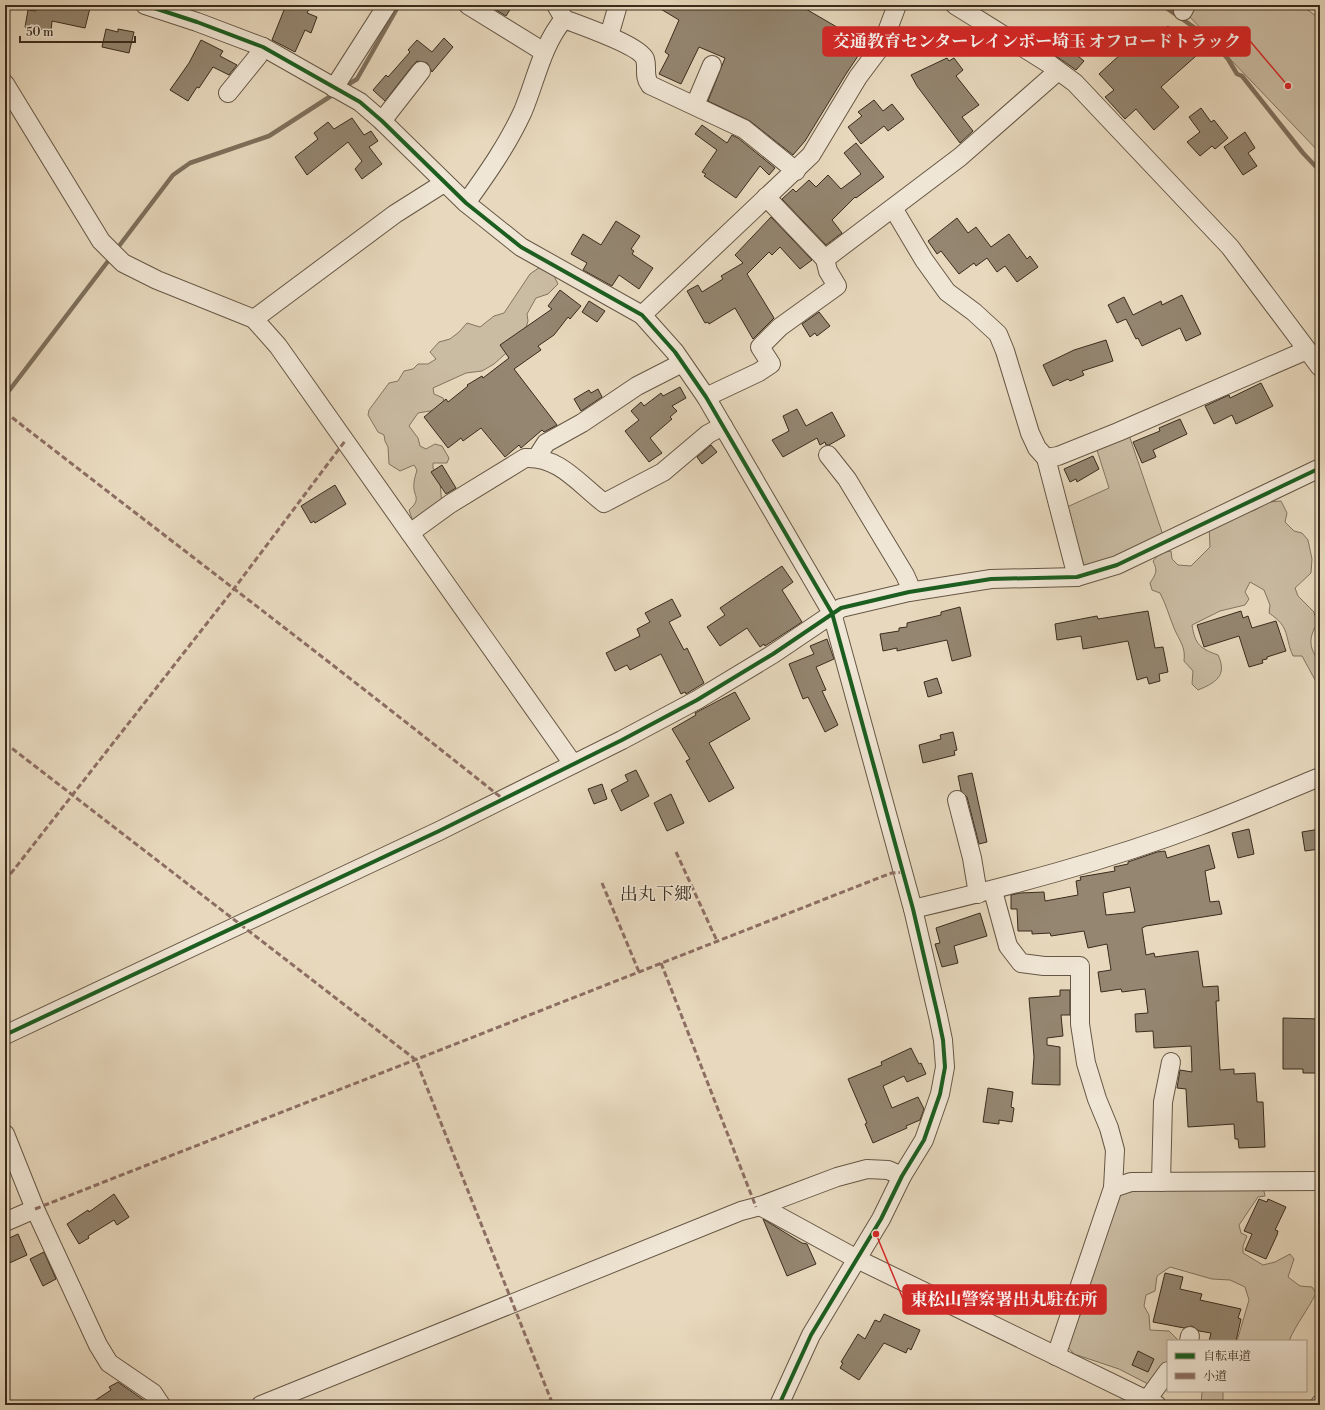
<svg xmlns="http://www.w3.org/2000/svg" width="1325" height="1410" font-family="'Libre Bodoni','Noto Serif JP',serif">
<rect width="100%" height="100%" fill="#e8d9be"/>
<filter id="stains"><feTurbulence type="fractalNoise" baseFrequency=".005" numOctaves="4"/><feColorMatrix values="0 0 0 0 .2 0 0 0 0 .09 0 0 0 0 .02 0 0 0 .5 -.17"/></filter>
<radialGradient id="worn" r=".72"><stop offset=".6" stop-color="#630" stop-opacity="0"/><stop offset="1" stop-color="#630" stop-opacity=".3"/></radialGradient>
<g fill="#cabca3" stroke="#827460">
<path d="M1191 5H1301L1320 19V153L1187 14Z"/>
<path d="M540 267 554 276 558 284 548 294 536 298 527 314 528 321 523 338 494 364 482 371 466 373 433 388 434 394 443 398 445 404 436 410 418 413 409 426 418 438 420 446 426 449 435 444 442 446 449 458 447 463H433V468L440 481 442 507 417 533 409 510C423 498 412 496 414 483 414 479 416 474 417 470L414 465 400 471 389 464 388 447 385 441 384 435 378 432 368 415 369 410 389 383 398 381 404 371 413 369 418 364H428L436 359 430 352 439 342 450 339 459 332 467 323 480 327 494 316 504 313 530 274Z"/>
<path d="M1129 435 1164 538 1085 569 1067 507 1109 488 1097 450Z"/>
<path d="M1281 501 1287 513 1285 522 1294 531 1302 533 1308 540 1312 559 1311 573 1295 588 1298 596 1314 612 1317 624C1308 638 1309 649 1320 662V689L1302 656H1293C1284 636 1291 628 1269 613L1270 605 1264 590 1250 582 1245 592 1249 599 1245 605 1220 611 1192 625C1195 645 1201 649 1218 655 1228 676 1215 683 1198 690L1192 684 1193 671 1184 661C1186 647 1179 640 1174 628 1169 616 1166 604 1160 593L1152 590 1150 583C1156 574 1158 571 1153 561L1160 553 1171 551 1172 559 1178 565 1191 566 1210 547 1209 526 1255 510 1269 502Z"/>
<path d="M1259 1189 1264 1191 1265 1196 1258 1197 1239 1225 1241 1233 1247 1236 1243 1246V1253L1263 1265 1275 1262 1290 1254 1294 1259 1288 1277 1300 1286 1312 1287 1316 1293C1308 1310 1296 1324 1289 1341H1237L1249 1300 1245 1287 1230 1280 1212 1279 1170 1267 1157 1276 1155 1291 1146 1295 1144 1306 1149 1315 1150 1330 1169 1331 1179 1341H1168V1366L1148 1384 1119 1369 1074 1354 1067 1346 1072 1327 1086 1307 1084 1299 1118 1190Z"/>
<path d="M1205 1391H1223V1401L1230 1405H1201L1202 1392Z"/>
</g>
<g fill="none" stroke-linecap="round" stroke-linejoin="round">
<g stroke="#7f705d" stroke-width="4.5">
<path d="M1162 5 1208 37 1228 59 1237 74 1242 76 1303 153 1320 171"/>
<path d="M1314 5 1320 9"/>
<path d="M344 87 357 79 399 5"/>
<path d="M116 250 173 175 190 163 269 136 334 94"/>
<path d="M5 396 112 256"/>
</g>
</g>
<g fill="#948671" stroke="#3a2c1d" fill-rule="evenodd">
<path d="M60 5H77L90 8 85 28 52 21 51 31 25 27 28 10 36 11V6L59 9Z"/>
<path d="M286 5H311L307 13 317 17 311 33 305 30 295 52 272 40Z"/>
<path d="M488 5H513L506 16Z"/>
<path d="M654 5H799L866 44 846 74 805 141 793 155 750 121 708 101 725 58 699 47 681 84 659 74 669 55 665 52 679 20Z"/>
<path d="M1168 26 1196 56 1161 87 1179 107 1154 130 1136 109 1125 119 1105 97 1114 90 1099 74 1145 32 1153 40Z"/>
<path d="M106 29 118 32V29L134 32 129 53 102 47Z"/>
<path d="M1052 35 1084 61 1076 70 1043 47Z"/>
<path d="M444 38 453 47 432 72 427 63 417 61 413 65 385 101 375 92 373 90 386 75 388 77 410 52 408 50 417 40 432 52Z"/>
<path d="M201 40 223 51 220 56 237 65 229 75 213 67 199 88 197 87 188 101 170 90 189 63Z"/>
<path d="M947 58 949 61 954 58 963 70 956 76 979 105 962 117 973 131 960 143 917 86 911 75Z"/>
<path d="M874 100 883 111 892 104 904 119 888 131 884 126 861 144 848 127 862 116 858 112Z"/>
<path d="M1201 108 1211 122 1214 120 1228 138 1215 149 1212 146 1200 156 1187 142 1200 132 1189 117Z"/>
<path d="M352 118 364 135 371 131 378 141 369 147 382 164 362 179 355 169 362 161 348 142 307 175 295 157 318 139 314 133 328 122 334 129Z"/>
<path d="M702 125 727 143 732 135 738 138 775 168 769 175 760 166 736 198 704 176 706 174 702 172 717 150 695 134Z"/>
<path d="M1245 132 1255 148 1248 153 1257 166 1243 175 1224 147Z"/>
<path d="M856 143 884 177 856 198 855 197 832 220 842 233 826 245 782 199 793 189 796 192 809 180 816 187 828 175 841 189 861 174 844 153Z"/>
<path d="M771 217 812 260 800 269 780 247 772 255 769 252 747 274 774 318 753 339 735 308 709 324 708 322 705 323 687 291 698 285 702 292 723 279 721 276 743 263 735 255Z"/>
<path d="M957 218 968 233 976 227 991 247 1009 234 1027 259 1030 256 1038 267 1017 282 1005 266 997 272 987 258 976 266 974 263 959 274 941 251 937 254 928 241Z"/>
<path d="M616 221 640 236 631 249 634 251 632 254 653 268 639 289 619 275 612 286 583 270 587 263 571 254 583 234 601 245Z"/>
<path d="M560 290 581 306 570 319 568 317 554 335 538 346 541 350 514 369 557 425 544 432 542 430 521 448 519 445 505 457 481 428 463 441 461 438 448 448 424 417 446 399 448 402 468 386 467 385 482 376 483 378 509 358 500 345 552 309 548 306Z"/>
<path d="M1182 295 1201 334 1186 341 1180 328 1142 346 1138 338 1136 339 1126 319 1117 323 1108 305 1124 297 1133 315 1161 301 1162 305Z"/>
<path d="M589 301 605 311 597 322 582 312Z"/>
<path d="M819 312 830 326 817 336 815 333 810 337 802 324Z"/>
<path d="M1106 340 1113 361 1082 371 1084 375 1070 381 1068 379 1053 386 1043 365 1074 350Z"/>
<path d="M1261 383 1273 406 1236 424 1232 415 1214 424 1205 406 1229 395 1230 398Z"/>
<path d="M680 387 686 398 672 406 677 411 670 417 672 419 650 438 662 453 649 462 625 431 639 420 631 411 641 402 644 406 661 393 663 396Z"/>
<path d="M598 389 602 397 581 411 574 399 589 390 591 393Z"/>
<path d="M797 409 806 426 832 412 845 436 829 445H826L825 442 820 445 817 438 783 457 772 440 789 431 783 416Z"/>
<path d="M1180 419 1187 434 1153 450 1156 457 1142 463 1133 442 1160 431 1159 428Z"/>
<path d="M711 445 717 452 702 464 697 457Z"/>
<path d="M1093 456 1099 469 1077 482 1076 479 1070 482 1064 469Z"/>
<path d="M442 465 456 488 446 494 431 472Z"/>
<path d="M335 485 346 504 315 523 314 521 311 523 301 506Z"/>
<path d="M782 566 793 582 782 590 802 622 765 646 764 644 760 647 747 628 720 646 707 627 725 615 720 608Z"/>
<path d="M672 599 681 616 669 622 684 650 687 648 704 683 686 694 685 692 681 694 661 654 630 670 627 665 615 671 606 653 640 636 637 629 650 622 645 613Z"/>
<path d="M960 607 971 656 952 661 947 640 897 651V648L883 651 880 634 899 631V628L907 627V623L941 615V612Z"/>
<path d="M1148 611 1155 648 1163 647 1168 672 1159 674 1160 681 1149 684 1147 677 1137 680 1128 641 1083 649 1081 636 1057 640 1055 624 1097 616 1098 619Z"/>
<path d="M1241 611 1243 618 1248 616 1252 628 1276 621 1286 651 1267 657V659L1262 660 1263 663 1249 667 1239 636 1204 647 1197 625Z"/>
<path d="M827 639 834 659 816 667 826 690 822 691 838 725 825 732 808 697 803 699 789 664 814 654 810 646Z"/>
<path d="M937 678 942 693 928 697 924 682Z"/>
<path d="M735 692 750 719 709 743 734 788 709 802 686 761 690 759 672 729 696 715 695 713Z"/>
<path d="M953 732 957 750 954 751 955 755 923 763 919 745 941 739 940 735Z"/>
<path d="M636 770 649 796 621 811 611 790 628 781 625 775Z"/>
<path d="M972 773 987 842 979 844 967 797 961 791 958 776Z"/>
<path d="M602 784 607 799 594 804 588 789Z"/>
<path d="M671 794 684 823 667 831 654 803Z"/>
<path d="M1249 829 1254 854 1238 858 1232 833Z"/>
<path d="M1320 829V849L1305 851 1302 832Z"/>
<path d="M1209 845 1215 868 1205 871 1210 902 1219 901 1222 914 1146 926 1142 928 1146 955 1154 953 1155 957 1198 951 1203 987 1218 986 1219 1001H1216L1220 1070 1234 1069V1074L1255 1073 1257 1102H1263L1265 1147 1239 1148 1238 1139H1235L1234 1124 1188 1127 1186 1089 1177 1088 1180 1070 1192 1072 1191 1046 1154 1048 1153 1031 1136 1032 1135 1014 1148 1013 1145 989 1122 992 1121 989 1101 992 1098 972 1111 970 1107 944 1088 948 1084 931 1051 936 1050 933 1032 934V931H1018L1017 909H1011V895L1020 893 1044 892 1045 901 1078 895 1076 881 1081 880 1080 877 1115 871 1114 867 1128 864V862L1157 852 1165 851 1167 858ZM1130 887 1135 912 1106 915 1103 893Z"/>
<path d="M980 913 987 936 954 946 958 963 942 967 935 944 940 943 936 928Z"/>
<path d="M1060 990H1070V1015H1061L1063 1036 1047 1038V1045L1060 1047V1085L1032 1084 1034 1057 1029 998 1060 996Z"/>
<path d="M1283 1018 1320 1019V1073H1303V1069H1283Z"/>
<path d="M911 1048 919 1064 921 1063 926 1074 907 1082 904 1076 883 1086 892 1108 918 1097 924 1109 920 1120 906 1126 907 1128 873 1143 865 1124 867 1123 848 1079 882 1065 881 1062Z"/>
<path d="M988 1088 1013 1092 1011 1107 1014 1108 1012 1122 999 1120V1124L983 1122Z"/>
<path d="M114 1194 129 1217 117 1225 114 1220 88 1236 89 1238 79 1244 67 1224 88 1210 89 1212Z"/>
<path d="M1259 1199 1267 1202 1268 1199 1286 1207 1275 1230 1278 1231 1277 1235 1266 1259 1245 1250 1252 1234 1244 1231Z"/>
<path d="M763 1219 802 1243 807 1244 816 1264 787 1276Z"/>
<path d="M18 1234 27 1255 5 1265V1240Z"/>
<path d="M44 1252 56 1279 43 1286 30 1259Z"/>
<path d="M1165 1273 1183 1277 1180 1289 1202 1294 1200 1300 1241 1309 1238 1318 1241 1319 1236 1341H1209L1211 1333 1199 1331 1192 1326 1184 1328 1153 1322Z"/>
<path d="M884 1314 920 1330 911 1350 908 1348 906 1353 884 1343 859 1380 840 1368 843 1363 841 1362 858 1334 865 1339 875 1320 880 1322Z"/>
<path d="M1138 1351 1154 1359 1148 1372 1132 1365Z"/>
<path d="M118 1382 145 1401 148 1405H88L111 1390 109 1387Z"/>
</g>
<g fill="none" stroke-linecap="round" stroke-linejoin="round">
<g stroke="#665745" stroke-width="20">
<g id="minor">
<path d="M145 5 197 22 263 47 360 102 382 121 466 203 521 247 642 315 675 352 706 397 832 613 913 909 938 1016 943 1040 945 1067 940 1094 924 1140 902 1176 881 1219 811 1335 779 1405"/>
<path d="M468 5 544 52"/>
<path d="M556 5 564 19"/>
<path d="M955 5 1048 63 1075 83 1230 247 1320 367"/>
<path d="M1183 11 1186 5"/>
<path d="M609 36 618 5"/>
<path d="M5 84 101 241 123 263 157 280 254 319 278 346 573 764"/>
<path d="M334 88 387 5"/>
<path d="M228 93 258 56 263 47"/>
<path d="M695 105 712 65"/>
<path d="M382 121 421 71"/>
<path d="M766 197 825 259 960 157 1058 71"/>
<path d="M466 203C487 174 508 144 523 111 536 80 542 45 564 19 579 25 639 45 645 59 648 68 643 76 650 85L744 129 796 171"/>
<path d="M893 208 924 260 947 292 974 312 998 334 1005 351 1030 433 1037 448 1046 458 1058 456 1118 432 1307 350"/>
<path d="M642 315 811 155 858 77 882 45 897 5"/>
<path d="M254 319 395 214 444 183"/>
<path d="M706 397 759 372 771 364 760 347 780 327 837 286 828 271 825 259"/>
<path d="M828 455 847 479 905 575 909 584V592"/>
<path d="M537 457 546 443 582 423 637 386 682 363"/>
<path d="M1046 458 1077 577"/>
<path d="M410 533 450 504 525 458C559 456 579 484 604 503L663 472 708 434 723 426"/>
<path d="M957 800 972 858 978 894"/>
<path d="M993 891 1008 946 1021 963 1044 966H1080V1024L1086 1063 1097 1099 1109 1128 1115 1150 1113 1188"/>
<path d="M913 909C1010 886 1106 861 1199 826 1240 811 1280 793 1320 777"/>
<path d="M5 1035 439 831 622 740 697 700 773 654 841 608 909 592 991 579 1077 577 1117 565 1320 468"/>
<path d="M5 1134 35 1209 98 1345 109 1363 153 1393 161 1405"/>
<path d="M1161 1182 1163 1102 1171 1062"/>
<path d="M760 1206 857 1259 1157 1405"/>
<path d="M5 1222 35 1209"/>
<path d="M1189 1341 1190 1336"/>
<path d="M1056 1356 1113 1188 1131 1182 1320 1181"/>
<path d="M1147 1400 1168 1371"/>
<path d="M261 1405 741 1211 760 1206 837 1177 867 1169 888 1170 902 1176"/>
<path d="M1320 1405V1404"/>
</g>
</g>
<use href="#minor" stroke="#f0e6d5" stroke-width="18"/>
<g stroke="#8d6e63" stroke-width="3" stroke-dasharray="6 3" stroke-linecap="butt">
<path d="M5 412C171 541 339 668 503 799"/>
<path d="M5 743 416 1060 553 1405"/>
<path d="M676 852 717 941"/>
<path d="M5 881 233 590 345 441"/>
<path d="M602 883 639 972"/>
<path d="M661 963 756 1207"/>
<path d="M35 1209 881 877 892 873 903 872"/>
</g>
<g stroke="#f0e6d5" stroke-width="6">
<g id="cycleway">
<path d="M145 5 197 22 263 47 360 102 382 121 466 203 521 247 642 315 675 352 706 397 832 613 913 909 938 1016 943 1040 945 1067 940 1094 924 1140 902 1176 881 1219 811 1335 779 1405"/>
<path d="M5 1035 439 831 622 740 697 700 773 654 841 608 909 592 991 579 1077 577 1117 565 1320 468"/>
</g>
</g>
<use href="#cycleway" stroke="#1b5e20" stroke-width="4"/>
</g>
<g text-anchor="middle" stroke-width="3" stroke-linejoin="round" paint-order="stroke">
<g font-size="18" fill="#3a2c1d" stroke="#f0e6d5">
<text x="656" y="900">出丸下郷</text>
</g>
</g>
<path fill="none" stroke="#d62828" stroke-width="1.5" d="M1288 86L1250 41M876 1234L903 1299"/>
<g fill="#d62828" stroke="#f0e6d5" stroke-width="1.5">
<circle cx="1288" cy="86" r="4"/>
<circle cx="876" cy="1234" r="4"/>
</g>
<g fill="#d62828" stroke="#d62828" stroke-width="1.5">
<rect x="823" y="27" width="427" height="29" rx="4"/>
<rect x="903" y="1285" width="203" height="29" rx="4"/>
</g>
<g font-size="17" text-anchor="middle" font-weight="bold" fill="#fff">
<text x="1037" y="47">交通教育センターレインボー埼玉 オフロードトラック</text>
<text x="1004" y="1305">東松山警察署出丸駐在所</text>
</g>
<rect width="1325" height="1410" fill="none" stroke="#e8d9be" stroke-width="20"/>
<rect x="6" y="6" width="1313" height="1398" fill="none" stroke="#3a2c1d" stroke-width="2"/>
<rect x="10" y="10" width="1305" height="1390" fill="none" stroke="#3a2c1d"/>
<rect x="1167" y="1340" width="140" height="52" fill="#f0e6d5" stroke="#a79c8b"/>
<rect x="1175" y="1353" width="20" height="6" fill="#1b5e20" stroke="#a79c8b"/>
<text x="1203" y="1360" font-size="12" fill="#3a2c1d">自転車道</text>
<rect x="1175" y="1373" width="20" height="6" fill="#8d6e63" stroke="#a79c8b"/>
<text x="1203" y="1380" font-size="12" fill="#3a2c1d">小道</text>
<path d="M20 36v6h115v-6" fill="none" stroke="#3a2c1d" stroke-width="2"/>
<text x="26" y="36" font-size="12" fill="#3a2c1d" stroke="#f0e6d5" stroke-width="3" paint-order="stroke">50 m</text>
<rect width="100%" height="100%" filter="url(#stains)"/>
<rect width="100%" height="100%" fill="url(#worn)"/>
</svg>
